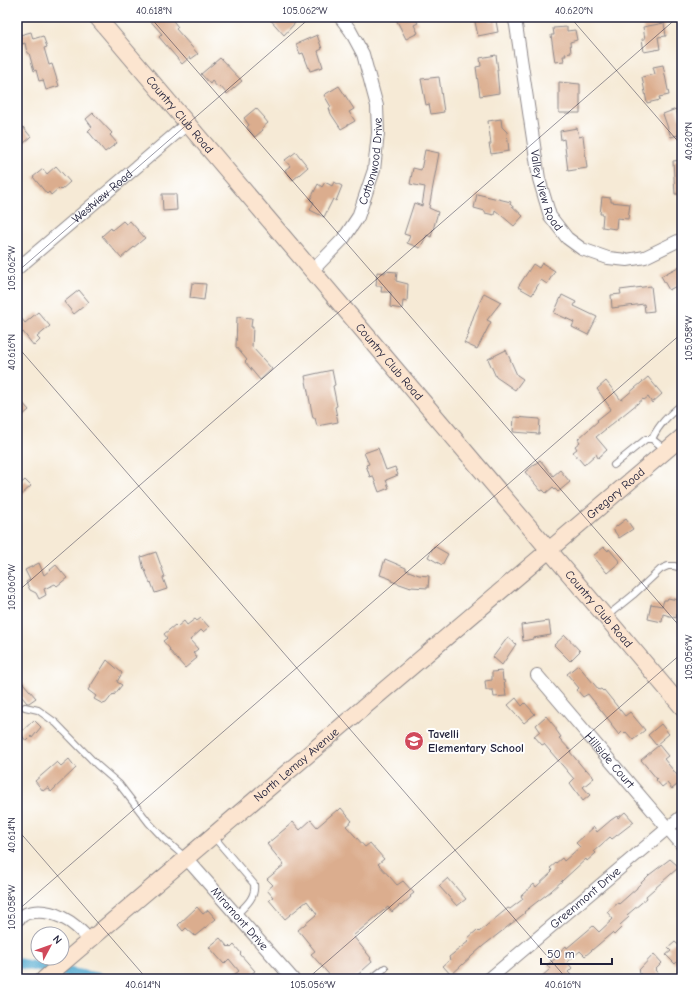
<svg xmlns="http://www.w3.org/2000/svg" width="699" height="996" font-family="'Comic Neue',sans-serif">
<rect width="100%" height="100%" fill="#fff"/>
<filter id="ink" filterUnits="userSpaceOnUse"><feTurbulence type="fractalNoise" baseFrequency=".025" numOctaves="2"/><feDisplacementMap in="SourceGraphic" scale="8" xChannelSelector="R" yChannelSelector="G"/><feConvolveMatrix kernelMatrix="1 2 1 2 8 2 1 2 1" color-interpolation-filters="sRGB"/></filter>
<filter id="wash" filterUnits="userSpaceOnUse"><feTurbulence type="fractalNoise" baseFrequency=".012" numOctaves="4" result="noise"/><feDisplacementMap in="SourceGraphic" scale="16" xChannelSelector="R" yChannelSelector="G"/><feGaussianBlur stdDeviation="0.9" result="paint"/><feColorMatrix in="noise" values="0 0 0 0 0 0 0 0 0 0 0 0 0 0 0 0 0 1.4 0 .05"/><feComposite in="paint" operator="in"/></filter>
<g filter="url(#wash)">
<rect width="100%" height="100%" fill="#f6ead6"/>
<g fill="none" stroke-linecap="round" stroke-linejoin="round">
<path stroke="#54abd0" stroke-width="10" d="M17 963 104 979"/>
</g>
<g id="blocks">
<g fill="#dbad8e">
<path d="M147 17H170L178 27 176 29 198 54 191 59 190 57 182 64 159 37 162 34Z"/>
<path d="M268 17H289L295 23 284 35Z"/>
<path d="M395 17H414L418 23 414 25 418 33 406 39Z"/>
<path d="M474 17H489L490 22 496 21 498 32 478 36Z"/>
<path d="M664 23 666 36 658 37 660 49 644 52 642 39H645L643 27Z"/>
<path d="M567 27V31L575 30 577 40 570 42 571 53 565 54 566 56H563L564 61 555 62 551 35H554L553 28Z"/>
<path d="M31 32 33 39 43 36 47 47 44 48 49 65 52 64 59 86 46 90 43 80 39 81 36 70 34 71 29 53H27L25 43 22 44 20 35Z"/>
<path d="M317 35 322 49 318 51 323 67 310 71 303 53 300 54 296 44Z"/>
<path d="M496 55 498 70H497L499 93 480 96 476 67 481 66 480 58Z"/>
<path d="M220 58 242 81 227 94 220 86 218 88 212 81 210 84 201 74Z"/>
<path d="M663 65 669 95 659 97 660 100 647 103 642 77 655 74 653 67Z"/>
<path d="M439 77 444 112 431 114 429 104 426 105 421 79Z"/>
<path d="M559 82 580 84V113H559Z"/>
<path d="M339 86 354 109 349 112 355 121 341 129 331 114 329 108 331 107 324 95Z"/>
<path d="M256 108 265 118H264L268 123 262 128 263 130 255 137 247 127 249 125 244 118Z"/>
<path d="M676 109 679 118 682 117V134L671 137 663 114Z"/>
<path d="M93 113 112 133 110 135 117 143 105 152 88 131 92 127 86 119Z"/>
<path d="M501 119 502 127 507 132 509 151 491 154 489 144H491L488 121Z"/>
<path d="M23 127 31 137 17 149V131Z"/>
<path d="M577 128 579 137 583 136 587 168 568 171 564 139 561 140 560 131Z"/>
<path d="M425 150 439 153 429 208 438 212 431 237 427 235 420 248 407 243 410 236 404 234 414 203 422 206 425 187 410 184 413 168 421 170Z"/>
<path d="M296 152 308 167 293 180 285 170 290 166 285 160Z"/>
<path d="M682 160V194H675L673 161Z"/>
<path d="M56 166 70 182 61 190 59 188 51 195 49 192 47 194 33 177 43 169 47 174Z"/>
<path d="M325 182 332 186 334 182 342 186 336 201 333 199 324 217 310 210 314 202 310 200 318 184 322 187Z"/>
<path d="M162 194H176L177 210 163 211Z"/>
<path d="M477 194 511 202 510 204 523 216 514 226 495 210 494 215 485 213V211L474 208Z"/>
<path d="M602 197 611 198V202L630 204 628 219 617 218 616 229 602 227 603 214H600Z"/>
<path d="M123 221 126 224 130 221 145 238 121 258 102 236 111 228 112 230Z"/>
<path d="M542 263 555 271 547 284 541 280 532 295 518 287 533 264 539 268Z"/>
<path d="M682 265V283L669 290 661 276Z"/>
<path d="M385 271 397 272 396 281 408 284 407 302 403 301 402 309 390 307 391 292H381L382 286H376L377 272 385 273Z"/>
<path d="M192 283 206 284 204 300 190 298Z"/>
<path d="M651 286 654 311 645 312 644 304 612 308 611 295 621 294 620 290Z"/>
<path d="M79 290 89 302 74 314 64 302Z"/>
<path d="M484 293 501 302 487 320 491 322 477 349 464 343 469 334 468 333 474 315Z"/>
<path d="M562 295 576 302 574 306 597 317 588 335 572 327 574 322 554 313Z"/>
<path d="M38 312 50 326 37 337 40 340 34 346 23 332 17 337V313L25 323Z"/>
<path d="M237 317 252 318 251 327H253L252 347 272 369 260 380 245 362 247 360 236 347Z"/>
<path d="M506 350 517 375 523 379 515 390 496 377 488 359Z"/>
<path d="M332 370 335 385 333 386 337 406 335 407 338 422 317 426 315 418H313L305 376Z"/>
<path d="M648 377 662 394 652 403 648 397 644 400 643 399 596 437 607 450 598 458 596 454 584 465 573 452 577 449 575 446 580 442 578 439 598 421 597 420 611 409 597 389 606 381 621 400Z"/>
<path d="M21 401 29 410 17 420V405Z"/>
<path d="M514 417 540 419 539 434 513 432Z"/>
<path d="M378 448 386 470 395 467 398 475 386 480 389 488 379 492 373 476 370 477 366 465 369 464 364 453Z"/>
<path d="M540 460 553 476 560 470 570 482 558 492 553 487 546 493 543 490 541 491 525 472Z"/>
<path d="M25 480 31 486 21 495 17 491V487Z"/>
<path d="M626 519 633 529 619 538 613 529Z"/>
<path d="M434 546 448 554 442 565 428 557Z"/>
<path d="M604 547 608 551 609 549 620 562 607 573 593 556Z"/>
<path d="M156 552 165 577 163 578 167 589 155 593 151 582 150 583 145 570H144L141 557Z"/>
<path d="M385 559 406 568V570L419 575 429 576 428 588 411 587V588L391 581V579L380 575Z"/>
<path d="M39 563 44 575 56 565 67 578 57 586 55 584 44 589 46 595 39 599 36 593 30 590 26 582 30 580 25 570Z"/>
<path d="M668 598 682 601V615L677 614 676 618 663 614 662 622 648 619 651 604 662 606 664 600H667Z"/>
<path d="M201 618 209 627 203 632 201 630 190 640 198 649 193 653 197 658 185 668 169 650 170 649 163 641 167 638 164 634 175 625 177 627 184 621 187 625 195 619 197 621Z"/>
<path d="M549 621 551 635 533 638V639L523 641 521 625Z"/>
<path d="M565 635 580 651 570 661 554 645Z"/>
<path d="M508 637 516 644 502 665 493 657Z"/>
<path d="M107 660 122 673 117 682 122 685 114 695 113 694 106 703 103 704 94 699 96 696 88 690Z"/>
<path d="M578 665 599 690 601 689 603 691 604 690 625 716 630 712 645 730 633 740 626 732 625 733 623 731 619 735 611 725 612 724 588 694 583 697 577 690 579 688 567 674Z"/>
<path d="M502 671 503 681 504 680 506 696 494 697 493 690H486L485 681 492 680V672Z"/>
<path d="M23 683 36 698 29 703H27L22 697 17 701V688Z"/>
<path d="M516 698 522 706 525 703 535 714 524 723 508 705Z"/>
<path d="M546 716 556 728V730L561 737 559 738 571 751 570 752 585 770 586 769 594 778 583 787 590 795 583 801 570 783 574 779 544 744 542 745 534 736 540 731 536 725Z"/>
<path d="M34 720 41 727 32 738 31 736 26 741 20 733Z"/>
<path d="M661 724 669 734 656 745 648 735Z"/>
<path d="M659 745 668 756 664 759 682 781 672 789 667 783 662 787 656 780 657 779 641 760Z"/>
<path d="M69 759 76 768 51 792 48 787 43 791 35 781 57 762 61 766Z"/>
<path d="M341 808 352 821 346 826 365 847 370 843 384 859 378 864 390 877 397 885 403 881 414 893 410 896 411 897 401 906 400 905 392 912 388 907 353 936 371 958 370 959 372 962 353 979H333L311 954 315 951 298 930 317 914 307 901 285 919 269 900 273 897 267 890 273 885 267 879 284 865 267 844 293 822 300 830 311 820 317 827 337 810 338 811Z"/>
<path d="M625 812 634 822 612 839 610 837 594 851 596 853 587 861 586 859 551 891 524 912 525 913 483 946 451 975 443 966 450 960 449 957 469 941 467 939 477 930 479 932 486 926 508 908 510 909 523 899 521 896 534 884 536 887 552 872 551 871 552 870 550 868 562 858 564 861 580 847 576 843 594 827 597 832 611 820 617 816 618 818Z"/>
<path d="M670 859 678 866H677L678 868 646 896 647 898 627 915 629 917 620 925 622 927 614 935 612 933 585 956 580 951 567 962 572 968 568 972 571 975 566 979H539L550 969 547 965 560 955 558 953 566 946 567 948 593 926 599 932 613 919 607 912 618 903 619 904 637 888V887L649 875Z"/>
<path d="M448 878 466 899 457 906 439 886Z"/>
<path d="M197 907 203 914 208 910 216 919 195 936 186 928 183 931 178 925Z"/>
<path d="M220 938 228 947 229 946 231 948 234 945 241 953 240 954 255 971 245 979H229L239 971 229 959 224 964 209 947Z"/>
<path d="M675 942 682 948V957L675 964 666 955 671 951 668 948Z"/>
<path d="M654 954 662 963 655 970 663 979H645L639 972 640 971 639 970Z"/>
</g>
</g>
</g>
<g filter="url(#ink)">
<use href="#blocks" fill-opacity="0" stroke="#8c8688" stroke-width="1"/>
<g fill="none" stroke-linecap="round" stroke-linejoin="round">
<g stroke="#8c8688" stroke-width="8">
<g id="lane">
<path d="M652 439C659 424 669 415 682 404"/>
<path d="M614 465 646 439H652L666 450"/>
<path d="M607 616 633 595 661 569 668 566H674L682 568"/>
<path d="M25 707 38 710 56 723 97 765 119 784 149 823 163 838 186 858"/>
<path d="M213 836 254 884C256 898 245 906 236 915"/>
<path d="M371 979 385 968"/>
</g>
</g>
<g stroke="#8c8688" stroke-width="14">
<g id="street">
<path id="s1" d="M514 17 516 25 539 179 550 216 567 238 582 249 608 258 627 260 645 257 682 239"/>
<path id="s2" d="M17 269 187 124"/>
<path id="s3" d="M312 271 344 238 358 217 374 170 378 133 377 106 363 54 350 30 340 17"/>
<path id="s4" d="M537 675 682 845"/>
<path id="s5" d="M186 858 293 979"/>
<path d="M17 920C20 918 24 914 28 913 52 907 75 922 89 940"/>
<path id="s6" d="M489 979 682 816"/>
</g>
</g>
<g stroke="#8c8688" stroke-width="18">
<g id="secondary">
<path id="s7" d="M97 17 682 707"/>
<path id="s8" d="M44 979 682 437"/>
</g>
</g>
<use href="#lane" stroke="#fff" stroke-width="6"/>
<use href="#street" stroke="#fff" stroke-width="12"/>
<use href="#secondary" stroke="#fce5d0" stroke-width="16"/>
</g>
</g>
<path fill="none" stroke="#22223b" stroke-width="1" stroke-opacity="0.45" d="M150 17 682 629M570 17 682 146M17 272 311 17M17 346 567 979M17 592 678 17M17 829 147 979M17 911 682 333M307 979 682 653M675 979 682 973"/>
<defs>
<g id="school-disc" transform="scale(1)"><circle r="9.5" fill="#d1495b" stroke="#fff"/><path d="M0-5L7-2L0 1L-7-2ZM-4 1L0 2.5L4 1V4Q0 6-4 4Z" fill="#fff"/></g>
</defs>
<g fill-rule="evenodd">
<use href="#school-disc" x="414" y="741"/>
</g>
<g text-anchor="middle" stroke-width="4" stroke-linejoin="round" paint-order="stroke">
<g font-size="12" fill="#22223b" stroke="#fff">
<text dy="4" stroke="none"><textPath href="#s7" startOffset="128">Country Club Road</textPath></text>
<text dy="4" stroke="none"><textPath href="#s3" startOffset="129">Cottonwood Drive</textPath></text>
<text dy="4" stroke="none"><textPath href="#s1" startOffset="177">Valley View Road</textPath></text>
<text dy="4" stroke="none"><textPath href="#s2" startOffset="112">Westview Road</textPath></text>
<text dy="4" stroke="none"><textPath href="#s7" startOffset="452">Country Club Road</textPath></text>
<text dy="4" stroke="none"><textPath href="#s8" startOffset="750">Gregory Road</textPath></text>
<text dy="4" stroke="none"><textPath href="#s7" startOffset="776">Country Club Road</textPath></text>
<text dy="4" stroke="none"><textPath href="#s4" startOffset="112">Hillside Court</textPath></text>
<text dy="4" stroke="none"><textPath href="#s8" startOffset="331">North Lemay Avenue</textPath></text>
<text dy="4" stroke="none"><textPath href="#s6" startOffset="126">Greenmont Drive</textPath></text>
<text dy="4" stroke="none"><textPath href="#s5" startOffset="81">Miramont Drive</textPath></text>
</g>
<g font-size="12" font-weight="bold" fill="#22223b" stroke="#fff" text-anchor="start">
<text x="428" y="738">Tavelli<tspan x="428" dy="14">Elementary School</tspan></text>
</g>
</g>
<rect width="699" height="996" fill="none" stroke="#fff" stroke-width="44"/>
<g transform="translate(50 946) rotate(49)"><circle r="19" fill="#ffffff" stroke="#a7a7b1"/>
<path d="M0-3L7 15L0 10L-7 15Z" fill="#d1495b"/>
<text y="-6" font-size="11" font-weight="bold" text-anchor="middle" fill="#22223b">N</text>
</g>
<path d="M541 958v6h71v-6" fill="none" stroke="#22223b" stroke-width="2"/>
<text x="547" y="958" font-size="12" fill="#22223b" stroke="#ffffff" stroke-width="3" paint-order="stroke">50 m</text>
<rect x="22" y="22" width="655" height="952" fill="none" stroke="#22223b" stroke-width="1.5"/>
<g font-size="10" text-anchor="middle" fill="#22223b">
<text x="154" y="14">40.618°N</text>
<text x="305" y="14">105.062°W</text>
<text x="574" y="14">40.620°N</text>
<text transform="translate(688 141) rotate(-90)" y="4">40.620°N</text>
<text transform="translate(11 268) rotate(-90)" y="4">105.062°W</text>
<text transform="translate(688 338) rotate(-90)" y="4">105.058°W</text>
<text transform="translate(11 352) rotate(-90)" y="4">40.616°N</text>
<text transform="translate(11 587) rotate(-90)" y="4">105.060°W</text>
<text transform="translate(688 657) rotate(-90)" y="4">105.056°W</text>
<text transform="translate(11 835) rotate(-90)" y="4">40.614°N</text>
<text transform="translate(11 907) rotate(-90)" y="4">105.058°W</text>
<text x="143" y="988">40.614°N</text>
<text x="313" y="988">105.056°W</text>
<text x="563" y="988">40.616°N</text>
</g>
</svg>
